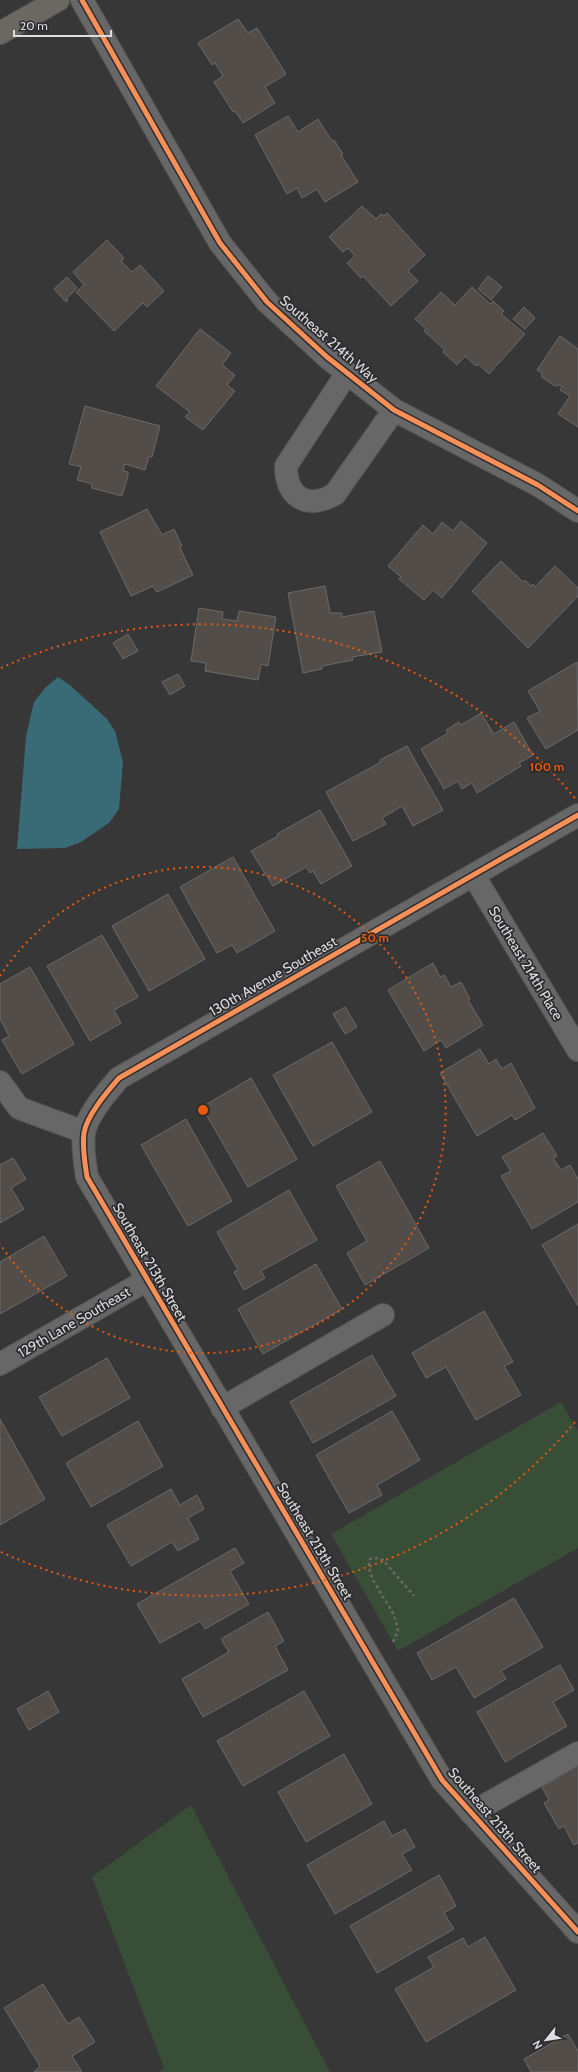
<svg xmlns="http://www.w3.org/2000/svg" width="578" height="2072" font-family="Cabin,sans-serif">
<rect width="100%" height="100%" fill="#383738"/>
<g fill="#394e36">
<path d="M561 1402 578 1431V1548L398 1651 331 1534Z"/>
<path d="M191 1805 330 2072H158L164 2068 92 1877Z"/>
</g>
<path fill="#396b76" d="M58 677 71 686 107 719 115 731 123 762 119 809 109 823 81 842 65 848 17 849 26 736 34 702 45 688Z"/>
<g fill="#534d49" stroke="#6b6a6b">
<path d="M238 19 248 33 257 28 286 74 265 87 275 103 243 123 235 111 233 112 214 82 223 76 215 63 212 65 198 43Z"/>
<path d="M288 116 298 132 318 119 332 141 334 140 343 154 341 155 358 182 325 202 317 189 302 198 297 188 287 194 255 135Z"/>
<path d="M362 206 376 219 381 214 384 216 387 213 425 255 408 271 418 281 391 306 363 276 361 278 347 263 355 256 348 248 343 252 329 237Z"/>
<path d="M107 240 124 258 121 261 132 272 140 265 164 291 147 307 143 303 114 331 76 292 84 285 73 272Z"/>
<path d="M488 276 502 287 491 300 478 289Z"/>
<path d="M67 277 77 288 66 299 68 300 66 302 54 289Z"/>
<path d="M472 287 490 304 493 301 504 311 501 314 525 334 489 374 478 364 476 366 465 356 457 365 443 352 445 350 424 331 426 329 415 319 441 292 455 305Z"/>
<path d="M524 307 535 318 525 329 513 319Z"/>
<path d="M200 329 231 353 222 365 235 375 227 385 235 391 203 430 185 417 190 412 156 386Z"/>
<path d="M560 336 578 349V427L558 414 570 396 560 390 562 387 559 385 555 386 542 377V373L537 370Z"/>
<path d="M85 406 160 426 152 457 149 456 145 470 125 464 123 471 128 472V476L122 496 92 488V484L77 480 81 467 69 464Z"/>
<path d="M147 509 162 535 174 529 182 546 180 548 193 575 157 592 153 586 131 596 100 532Z"/>
<path d="M461 521 487 543 442 598 433 590 424 600 399 579 401 577 388 566 423 525 433 534 442 522 453 531Z"/>
<path d="M501 561 523 582 525 580 531 586 533 584 535 587 555 566 578 588V596L528 648 472 591Z"/>
<path d="M325 586 330 613H342V617L374 611 382 652 352 657 353 660 322 666V669L303 673 288 593Z"/>
<path d="M199 608 223 612 222 619 237 621 239 611 276 617 268 666 261 664 258 680 205 671 206 663 191 661Z"/>
<path d="M128 634 138 651 123 659 113 643Z"/>
<path d="M577 662 578 730 546 749 527 718 540 711 528 691Z"/>
<path d="M178 674 185 686 170 695 162 682Z"/>
<path d="M481 713 494 734 514 722 533 755 519 763 521 766 477 793 472 783 462 789 458 781 444 789 421 749 448 733 446 730 459 722 461 725Z"/>
<path d="M407 746 443 810 413 826 402 806 382 818 386 824 353 841 326 792 381 762 380 760Z"/>
<path d="M320 810 352 866 321 884 313 871 310 873 306 867 273 886 251 851 278 836 277 834Z"/>
<path d="M233 857 275 931 237 953 232 945 217 953 180 887Z"/>
<path d="M168 894 205 959 149 991 112 926Z"/>
<path d="M102 935 138 997 114 1010 121 1023 90 1041 47 966Z"/>
<path d="M433 963 440 977 444 975 451 987 461 982 470 999 468 1000 483 1025 446 1048 441 1040 424 1051 388 990Z"/>
<path d="M30 967 74 1044 22 1074 2 1040 9 1036 0 1019V984Z"/>
<path d="M345 1007 357 1027 345 1034 333 1014Z"/>
<path d="M332 1042 372 1112 313 1146 273 1075Z"/>
<path d="M480 1049 489 1064 496 1059 502 1069 511 1063 535 1108 515 1120 512 1115 477 1136 440 1073Z"/>
<path d="M251 1078 297 1159 248 1187 202 1107Z"/>
<path d="M186 1119 232 1201 188 1226 141 1145Z"/>
<path d="M543 1133 557 1156 553 1158 561 1170 570 1165 578 1179V1202L532 1229 501 1176 511 1171 502 1157Z"/>
<path d="M13 1158 26 1179 11 1188 24 1209 0 1223V1165Z"/>
<path d="M380 1161 429 1248 365 1285 347 1253 367 1241 336 1186Z"/>
<path d="M289 1190 317 1240 261 1271 265 1278 244 1290 234 1272 238 1270 217 1232Z"/>
<path d="M578 1224V1306L542 1245Z"/>
<path d="M44 1236 67 1276 0 1314V1262Z"/>
<path d="M316 1264 342 1309 263 1354 238 1309Z"/>
<path d="M484 1311 513 1362 504 1366 521 1395 476 1420 446 1367 426 1378 412 1353Z"/>
<path d="M372 1355 396 1396 313 1443 290 1402Z"/>
<path d="M107 1358 130 1398 62 1436 39 1397Z"/>
<path d="M392 1411 420 1460 377 1485 382 1495 349 1513 316 1455Z"/>
<path d="M0 1419 45 1499 0 1525Z"/>
<path d="M138 1421 163 1466 91 1507 66 1463Z"/>
<path d="M171 1489 180 1505 197 1495 204 1509 188 1518 199 1539 178 1551 172 1542 131 1566 107 1525Z"/>
<path d="M235 1548 244 1563 230 1571 249 1604 205 1629 200 1621 160 1643 137 1604Z"/>
<path d="M514 1598 543 1647 501 1671 506 1679 474 1698 456 1667 432 1680 417 1653Z"/>
<path d="M268 1612 284 1641 275 1646 288 1670 203 1717 182 1679 229 1652 221 1639Z"/>
<path d="M560 1665 574 1690 553 1702 567 1726 505 1762 477 1712Z"/>
<path d="M48 1691 59 1712 29 1730 17 1709Z"/>
<path d="M304 1691 330 1736 243 1786 217 1741Z"/>
<path d="M344 1754 372 1804 306 1842 278 1792Z"/>
<path d="M578 1766V1843L574 1845 564 1826 559 1829 544 1803 549 1800 542 1787Z"/>
<path d="M384 1821 392 1836 405 1829 415 1847 402 1854 412 1870 335 1914 307 1865Z"/>
<path d="M439 1875 456 1906 444 1913 454 1929 377 1973 350 1926Z"/>
<path d="M485 1937 516 1990 426 2042 395 1989 434 1967 428 1957 463 1938 468 1947Z"/>
<path d="M43 1984 68 2024 79 2017 95 2042 72 2056 82 2072H34L40 2066 4 2008Z"/>
<path d="M568 2034 578 2051V2072H531L524 2059Z"/>
</g>
<g fill="none" stroke-linecap="round" stroke-linejoin="round">
<g stroke="#555455" stroke-width="24">
<g id="minor">
<path d="M82 0 220 243 267 302 327 357 394 410 538 485 578 511"/>
<path d="M347 373 286 466C286 498 308 510 335 494L394 410"/>
<path d="M578 815 119 1078C107 1092 87 1115 84 1133 82 1148 85 1163 87 1177L442 1780 578 1932"/>
<path d="M474 876 578 1050"/>
<path d="M0 1082 19 1108 84 1132"/>
<path d="M0 1364 147 1280"/>
<path d="M222 1408 383 1315"/>
<path d="M471 1813 578 1753"/>
</g>
</g>
<g stroke="#555455" stroke-width="24">
<path id="major" d="M0 33 58 0"/>
</g>
<path stroke="#6a6a6b" stroke-width="2.5" stroke-dasharray="3 3" stroke-linecap="butt" d="M393 1642 398 1631C397 1626 396 1621 394 1616 388 1600 364 1576 370 1559L378 1558 383 1560 414 1596"/>
<use href="#minor" stroke="#686768" stroke-width="22"/>
<use href="#major" stroke="#6b6761" stroke-width="22"/>
<g stroke="#2d2c2f" stroke-width="8">
<g id="cycleway">
<path d="M82 0 220 243 267 302 327 357 394 410 538 485 578 511"/>
<path d="M578 815 119 1078C107 1092 87 1115 84 1133 82 1148 85 1163 87 1177L442 1780 578 1932"/>
</g>
</g>
<use href="#cycleway" stroke="#f78f57" stroke-width="5"/>
</g>
<g fill="none" stroke="#e8590c" stroke-width="2" stroke-dasharray="2 4">
<path d="M0 976A243 243 0 1 1 0 1244"/>
<path d="M575 1422A486 486 0 0 1 1 1552M1 668A486 486 0 0 1 575 798"/>
</g>
<g text-anchor="middle" stroke-width="3.5" stroke-linejoin="round" paint-order="stroke">
<g font-size="14" fill="#dedddf" stroke="#2d2c2f">
<text transform="translate(329 339) rotate(41)" y="5">Southeast 214th Way</text>
<text transform="translate(526 963) rotate(59)" y="5">Southeast 214th Place</text>
<text transform="translate(273 976) rotate(-30)" y="5">130th Avenue Southeast</text>
<text transform="translate(150 1262) rotate(60)" y="5">Southeast 213th Street</text>
<text transform="translate(74 1322) rotate(-30)" y="5">129th Lane Southeast</text>
<text transform="translate(315 1541) rotate(59)" y="5">Southeast 213th Street</text>
<text transform="translate(495 1820) rotate(49)" y="5">Southeast 213th Street</text>
</g>
</g>
<circle cx="203" cy="1110" r="6" fill="#e8590c" stroke="#2d2c2f" stroke-width="2"/>
<g font-size="12" text-anchor="middle" font-weight="bold" fill="#e8590c" stroke="#2d2c2f" stroke-width="3.5" stroke-linejoin="round" paint-order="stroke">
<text x="547" y="771">100 m</text>
<text x="375" y="942">50 m</text>
</g>
<g transform="translate(546 2040) rotate(240)" stroke="#2d2c2f" stroke-width="3" paint-order="stroke">
<path d="M0-3L7 15L0 10L-7 15Z" fill="#dedddf"/>
<text y="-6" font-size="11" font-weight="bold" text-anchor="middle" fill="#dedddf">N</text>
</g>
<path d="M14 30v6h97v-6" fill="none" stroke="#dedddf" stroke-width="2"/>
<text x="20" y="30" font-size="12" fill="#dedddf" stroke="#2d2c2f" stroke-width="3" paint-order="stroke">20 m</text>
</svg>
